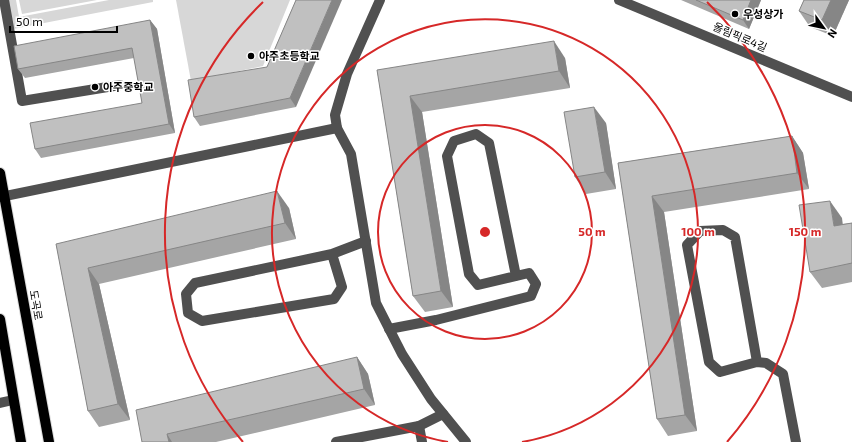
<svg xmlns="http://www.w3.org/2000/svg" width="852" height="442" font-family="'Exo 2','Noto Sans KR',sans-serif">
<rect width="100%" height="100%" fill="#fff"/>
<g fill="#d7d7d7">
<path d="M7 0H16L19 17 109 0H153V2L13 29Z"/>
<path d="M19 0H97L22 14Z"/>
<path d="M176 0H290L263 66 191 81Z"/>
</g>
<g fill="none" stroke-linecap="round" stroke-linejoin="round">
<g stroke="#dbdbdb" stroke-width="12">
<g id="major">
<path d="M0 173 49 442"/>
<path d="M0 319 21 442"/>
</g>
</g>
<g stroke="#505050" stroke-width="10">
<path d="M4 0 22 101 120 85"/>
<path d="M380 0 347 74 335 115 337 128 351 154 376 303 402 354 431 399 466 442"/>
<path d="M619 0 852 97"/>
<path d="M0 197 337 128"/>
<path d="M332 254 342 287 334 299 202 321 188 313 186 294 195 283 332 254 366 241"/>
<path d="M389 329 436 320 531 296 536 284 529 273 478 285 469 274 447 156 454 141 476 134 489 143 516 276"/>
<path d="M757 362 735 237 723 230 700 231 687 245 709 362 720 372 757 362 766 363 783 374 796 442"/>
<path d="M0 403 13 400"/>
<path d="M419 426 422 442"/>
<path d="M336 442 419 426 443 414"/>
</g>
<use href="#major" stroke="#000" stroke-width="10"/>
</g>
<g fill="#a5a5a5">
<path d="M296 0V107L200 126 194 117 267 67Z"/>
<path d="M681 0H761L749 29Z"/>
<path d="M804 0H849L833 36 810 27 799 11Z"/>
<path d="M150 20 157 29 175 133 41 158 35 149 142 103 134 58 25 78 18 69Z"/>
<path d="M565 58 570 88 422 112 453 307 425 312 413 296 377 70Z"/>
<path d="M606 123 616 189 586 194 575 177Z"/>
<path d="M792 136 803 153 809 189 664 212 697 431 668 436 657 419 618 163Z"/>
<path d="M289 208 296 239 99 284 130 420 99 427 88 411 56 244Z"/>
<path d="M842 218V224L852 223V282L822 288 810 272Z"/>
<path d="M357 357 368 374 375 405 216 442H142Z"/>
</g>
<g fill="#868686">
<path d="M332 0H342L296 107 290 98Z"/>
<path d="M751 0H761L749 29 743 20Z"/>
<path d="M831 0H849L833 36 822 20Z"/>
<path d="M150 20 157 29 175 133 169 124Z"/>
<path d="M554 41 565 58 570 88 559 71Z"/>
<path d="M410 96 422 112 453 307 441 291Z"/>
<path d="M594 107 606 123 616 189 605 172Z"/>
<path d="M792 136 803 153 809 189 797 173Z"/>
<path d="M277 191 289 208 296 239 285 223Z"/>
<path d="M652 196 664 212 697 431 685 415Z"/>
<path d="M830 201 842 218 845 242 834 226Z"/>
<path d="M88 268 99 284 130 420 118 404Z"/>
<path d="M357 357 368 374 375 405 364 389Z"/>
<path d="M167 434 172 442H169Z"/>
</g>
<g fill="#c0c0c0" stroke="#868686">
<path d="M296 0H332L290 98 194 117 188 80 267 67Z"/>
<path d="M696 0H751L743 20Z"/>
<path d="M804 0H831L822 20 799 11Z"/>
<path d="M150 20 169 124 35 149 30 123 142 103 132 48 18 69 14 46Z"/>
<path d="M554 41 559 71 410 96 441 291 413 296 377 70Z"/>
<path d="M594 107 605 172 575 177 564 112Z"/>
<path d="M792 136 797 173 652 196 685 415 657 419 618 163Z"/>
<path d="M277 191 285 223 88 268 118 404 88 411 56 244Z"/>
<path d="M830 201 834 226 852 223V263L810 272 799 205Z"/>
<path d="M357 357 364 389 167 434 169 442H142L136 410Z"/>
</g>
<g fill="none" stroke="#d62828" stroke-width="2">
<circle cx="485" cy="232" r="107"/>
<path d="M448 442A213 213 0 1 1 522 442"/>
<path d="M243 442A320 320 0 0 1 263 2M707 2A320 320 0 0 1 727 442"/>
</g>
<g fill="#000" stroke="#fff" stroke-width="1.5">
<circle cx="735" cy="14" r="4"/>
<circle cx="251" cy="56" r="4"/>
<circle cx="95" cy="87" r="4"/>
</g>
<g text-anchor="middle" stroke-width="3" stroke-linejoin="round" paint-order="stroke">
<g font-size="11" font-weight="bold" fill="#000" stroke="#fff" text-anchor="start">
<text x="743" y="18">우성상가</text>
<text x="259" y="60">아주초등학교</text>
<text x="103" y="91">아주중학교</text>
</g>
<g font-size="11" fill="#000" stroke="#fff">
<text transform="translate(740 37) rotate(23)" y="4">올림픽로4길</text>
<text transform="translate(36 305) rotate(80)" y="4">도곡로</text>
</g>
</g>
<circle cx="485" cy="232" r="6" fill="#d62828" stroke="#fff" stroke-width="2"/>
<g font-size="12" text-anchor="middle" font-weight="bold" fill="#d62828" stroke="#fff" stroke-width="3" stroke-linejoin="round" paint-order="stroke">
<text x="592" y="236">50 m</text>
<text x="698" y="236">100 m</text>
<text x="805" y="236">150 m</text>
</g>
<g transform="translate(824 28) rotate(123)" stroke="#ffffff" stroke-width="3" paint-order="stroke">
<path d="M0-3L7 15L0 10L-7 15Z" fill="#000000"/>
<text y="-6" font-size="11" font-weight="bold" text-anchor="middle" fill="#000000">N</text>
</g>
<path d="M10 26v6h107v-6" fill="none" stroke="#000000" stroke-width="2"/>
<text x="16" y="26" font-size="12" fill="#000000" stroke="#ffffff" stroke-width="3" paint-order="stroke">50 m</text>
</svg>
